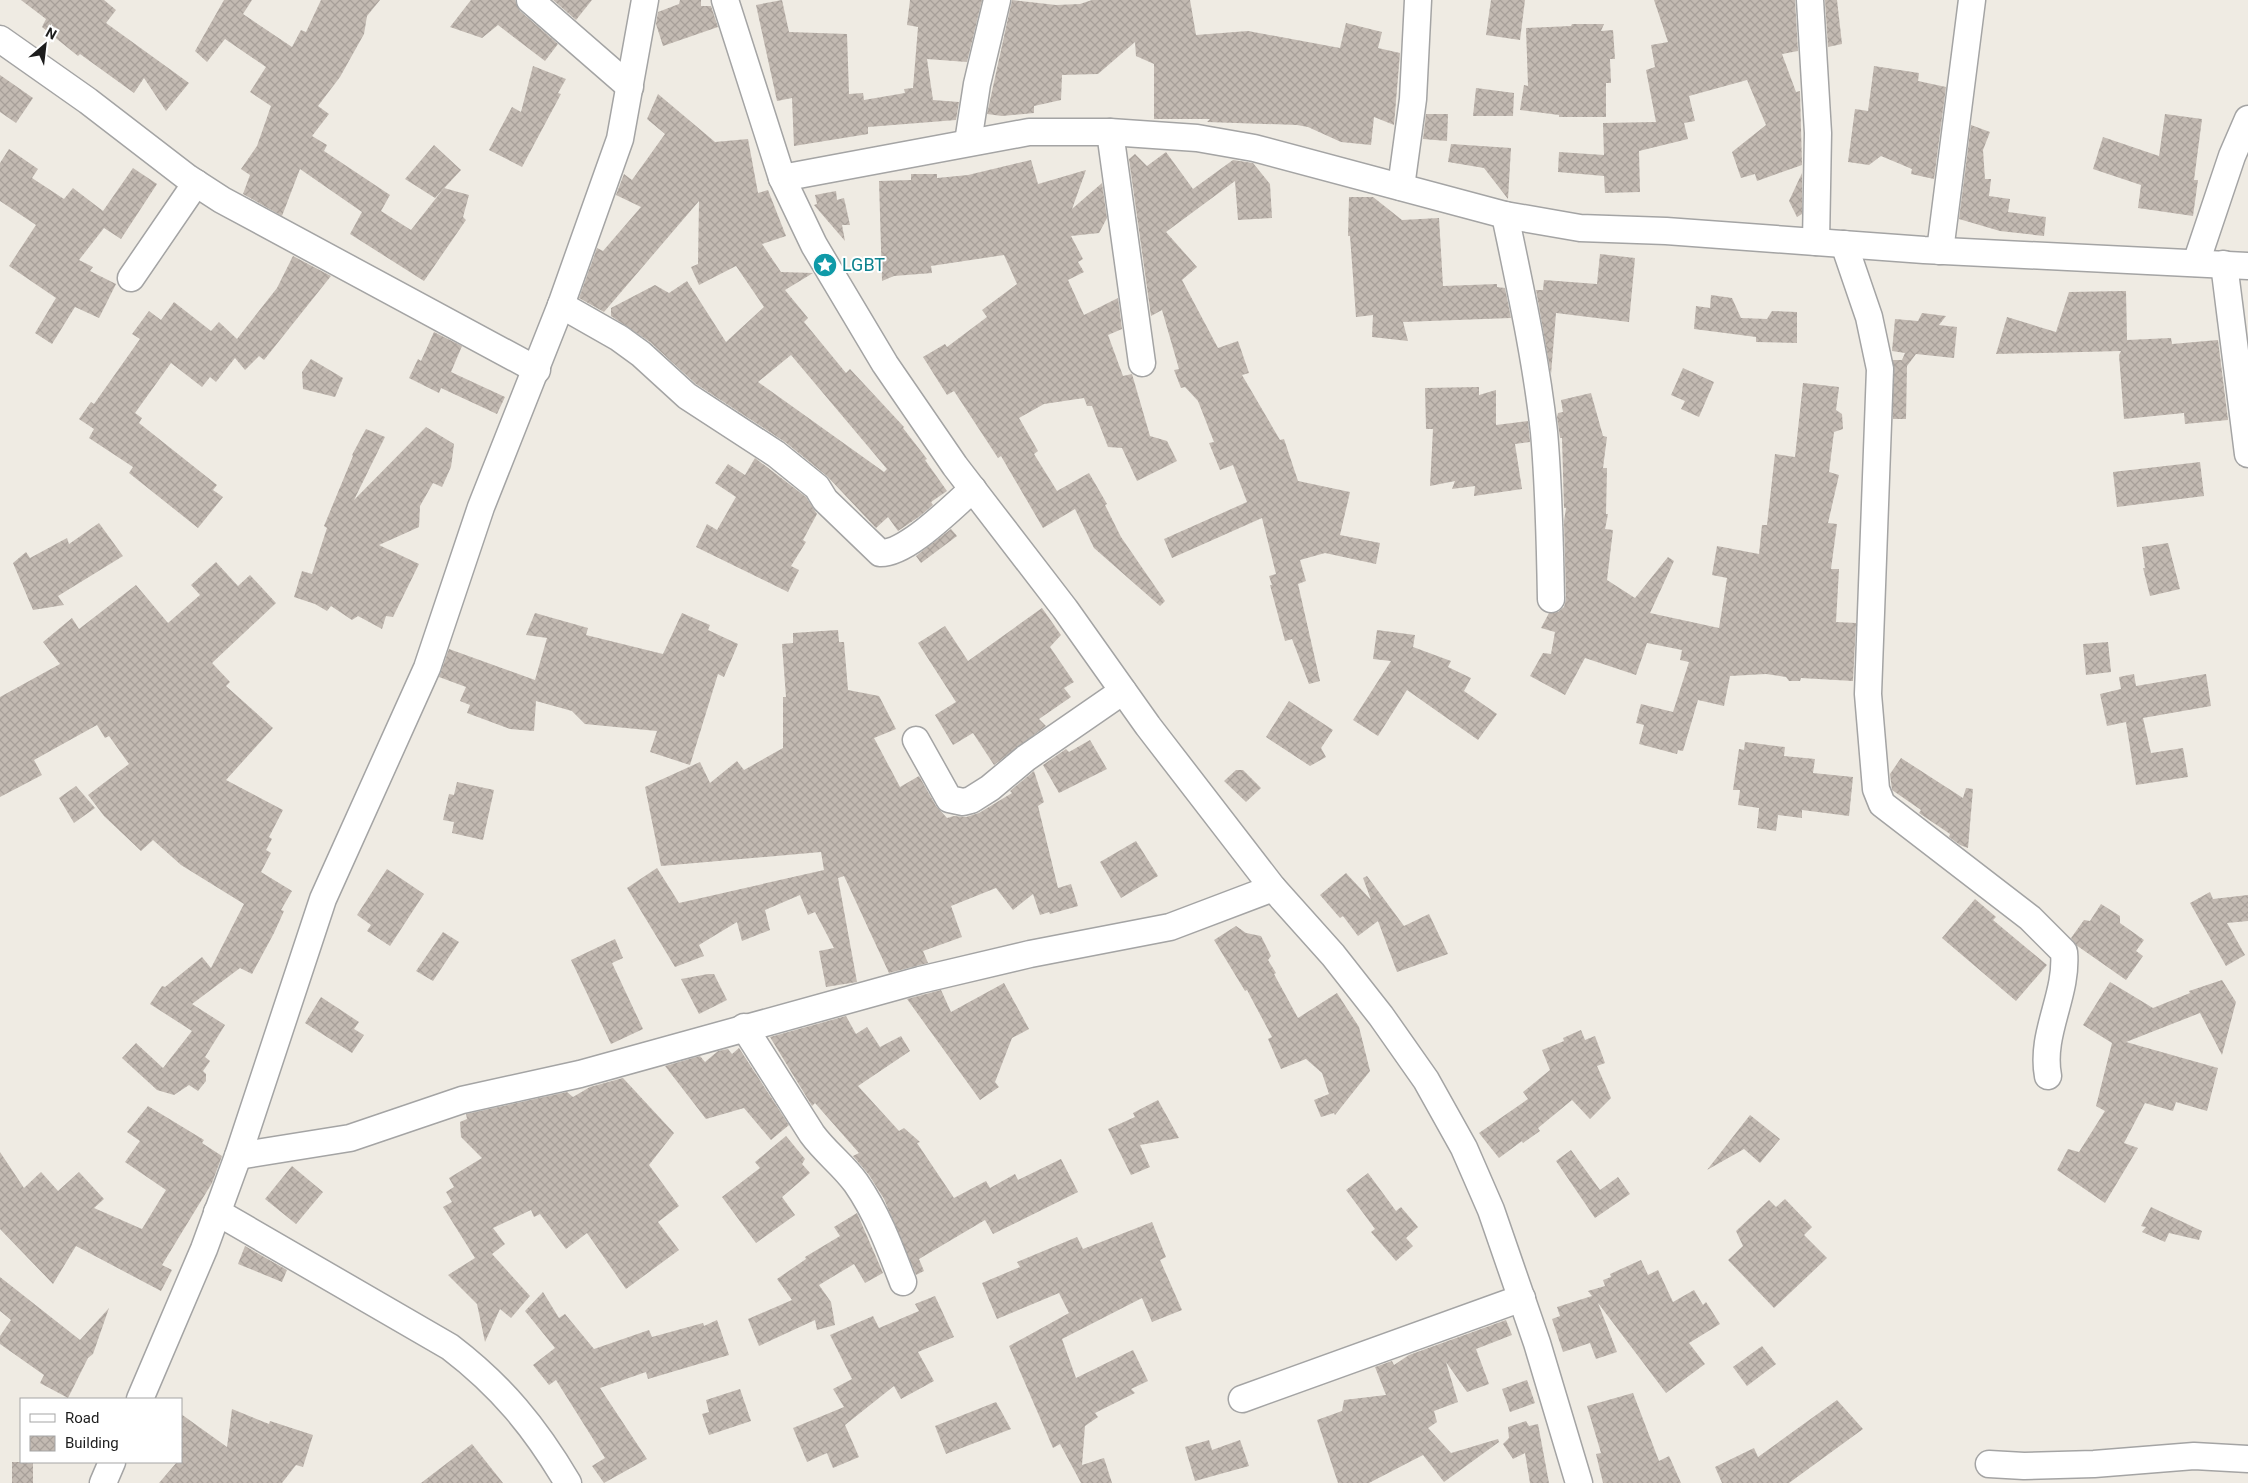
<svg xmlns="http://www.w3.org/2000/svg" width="2248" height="1483" font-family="Roboto,sans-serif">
<defs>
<pattern id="building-cross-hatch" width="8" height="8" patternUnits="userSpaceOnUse" patternTransform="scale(1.25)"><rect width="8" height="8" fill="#c3bab2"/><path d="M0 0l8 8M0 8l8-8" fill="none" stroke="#a79f99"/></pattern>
</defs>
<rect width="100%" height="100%" fill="#efebe3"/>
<g fill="url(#building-cross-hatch)" fill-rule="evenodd">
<path d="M21 0H104L116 10 106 23 189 83 166 111 144 78 134 93 80 54 78 56 42 27 46 19Z"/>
<path d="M224 0H252L243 14 292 47 301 30 306 32 321 0H380L367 16 364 34 340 77 318 106 329 114 312 136 327 145 324 151 390 195 381 211 411 230 444 188 469 195 463 217 466 220 424 281 350 234 362 212 300 169 282 216 243 194 250 175 241 169 257 146 271 106 250 92 266 67 225 39 207 62 195 51Z"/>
<path d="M471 0H515L520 11 558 44 545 61 498 25 482 38 450 27Z"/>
<path d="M553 0H592L576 20Z"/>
<path d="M680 0H701V6H711L718 27 663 46 656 24 658 12 679 4Z"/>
<path d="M782 0 789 32 847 34 849 94 863 93 864 100 905 93 904 89 913 88 918 27 907 25 910 0H982L967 62 927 59 933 100 959 102 956 120 868 127V134L794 146 792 98 777 101 756 5Z"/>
<path d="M1012 0 1056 5 1080 4 1092 0H1190L1196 35 1248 31 1340 48 1346 23 1382 32 1378 48 1400 53 1394 125 1374 117 1371 145 1341 142 1308 127 1297 125 1207 122 1210 119H1154V64L1136 56 1135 42 1098 74 1062 75 1061 100 1034 106V113L1002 116 987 114Z"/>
<path d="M1491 0H1525L1520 40 1486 35Z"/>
<path d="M1654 0H1795L1798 51 1782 54 1796 92 1800 91 1802 165 1757 181 1755 174 1741 178 1732 152 1766 125 1747 80 1689 96 1695 121 1684 123 1688 139 1639 151 1640 192 1605 193 1604 176 1558 172 1559 152 1604 155 1603 123 1656 122 1646 70 1655 67 1651 45 1668 42Z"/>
<path d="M1825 0H1837L1842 44 1828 47Z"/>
<path d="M1572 24H1604L1601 31 1613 30 1615 59H1610L1611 83H1606V117H1559V115L1520 110 1524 85 1528 86 1526 28 1571 26Z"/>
<path d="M533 66 566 79 558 93 561 94 522 167 489 150 512 107 521 112Z"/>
<path d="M1874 66 1919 73 1918 81 1946 87 1934 179 1911 174 1912 169 1881 156 1869 165 1848 162 1855 109 1868 111Z"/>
<path d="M0 75 33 98 16 123 0 112Z"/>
<path d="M1476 88 1514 93 1513 116H1473Z"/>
<path d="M658 94 715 142 748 139 758 193 768 190 786 236 762 244 781 272 813 273 785 290 808 318 804 322 846 373 850 369 904 427 903 428 927 459 925 460 947 491 931 502 933 505 920 516 898 531 888 517 876 528 827 476 785 442 696 384 650 342 611 316V308L655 285 669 293 687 281 726 342 764 307 736 266 699 285 691 267 698 264 699 201 604 312 579 298 597 248 603 251 641 207 616 195 624 174 632 180 665 134 647 119ZM791 355 887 469 884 472 758 382Z"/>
<path d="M1426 114H1448L1447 141 1423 139Z"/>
<path d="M2165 114 2202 119 2194 180H2198L2193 216 2138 208 2141 185 2093 169 2103 137 2159 156Z"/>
<path d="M1971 125 1990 132 1983 150 1985 179H1991L1989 196 2010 199 2008 212 2046 217 2044 236 2000 231 1959 219Z"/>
<path d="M1451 144 1511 148 1508 199 1484 168 1448 162Z"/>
<path d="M434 145 461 170 435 198 405 179Z"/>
<path d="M9 149 38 169 32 178 64 199 73 188 103 211 133 168 157 184 121 239 104 228 79 260 93 267 90 271 116 284 99 318 75 307 52 344 35 333 56 298 9 266 36 225 0 201V163Z"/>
<path d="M1166 152 1193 189 1233 160 1253 163 1270 184 1272 218 1238 220 1235 181 1166 232 1197 267 1182 280 1218 348 1238 341 1249 373 1242 375 1280 440 1284 439 1298 481 1350 492 1340 535 1380 543 1376 564 1325 553 1300 560 1306 581 1298 584 1320 681 1309 684 1292 639 1285 641 1270 585H1272L1269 576 1276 574 1262 518 1172 558 1164 539 1247 502 1233 465 1220 470 1209 443 1214 442 1198 401 1185 387 1181 388 1174 370 1179 369 1162 310 1151 316 1129 159 1135 154 1147 166Z"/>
<path d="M1031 160 1038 184 1086 170 1072 209 1102 183 1107 218 1099 233 1071 236 1083 259 1078 262 1084 272 1068 280 1084 315 1118 298 1122 329 1108 335 1123 376 1132 374 1150 436 1167 441 1177 461 1137 481 1122 448 1108 447 1092 406H1087L1084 398 1044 404 1019 418 1038 451 1034 454 1057 491 1089 473 1107 504 1105 505 1121 537 1165 601 1160 606 1094 548 1075 509 1043 528 1001 456 998 458 954 391 947 395 923 357 945 344 947 347 987 317 982 310 1017 284 1004 255 931 266 932 273 894 276 882 281 879 181 911 180V174H937V178L968 175Z"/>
<path d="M1802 173V214L1797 217 1789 201Z"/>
<path d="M836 191 837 200 844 198 850 225H842L845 241 814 205 817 204 815 195Z"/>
<path d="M1349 197H1373L1402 220 1439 218 1443 286 1497 284V287L1505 288 1511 318 1403 322 1408 341 1372 337 1373 315 1356 317 1350 236H1348Z"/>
<path d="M1600 254 1635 258 1629 322 1556 313 1551 374 1536 290H1543L1544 280 1597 284Z"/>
<path d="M293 256 331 276 264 360 259 356 245 370 235 358 216 382 210 377 202 387 171 363 135 413 142 418 139 423 217 485 213 490 223 497 198 528 129 473 133 467 89 438 94 429 79 419 91 402 94 404 140 339 132 334 149 311 161 320 174 302 211 331 219 322 237 339 277 288Z"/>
<path d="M2126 291 2127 340 2171 338 2172 344 2218 340 2228 420 2185 424 2184 413 2124 419 2119 355 2121 351 1996 354 2007 317 2056 332 2069 292Z"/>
<path d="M1711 295 1732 298 1741 318 1767 319 1772 311 1797 312V343L1756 342V337L1694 329 1696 306 1710 308Z"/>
<path d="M1922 313 1946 316 1939 325 1957 327 1954 358 1916 354 1907 366 1906 419H1893V360H1902L1905 353 1892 351 1895 319 1918 321Z"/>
<path d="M434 332 462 346 451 372 505 397 497 414 441 388 439 393 409 378 418 359 421 361Z"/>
<path d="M311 359 343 378 335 397 303 389 302 372Z"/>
<path d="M1683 368 1714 382 1699 417 1681 409 1685 401 1671 395Z"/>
<path d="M1803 383 1839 387 1836 410 1842 414 1843 429 1834 432 1829 472 1839 475 1828 523 1837 524 1831 569H1839L1836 622 1856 623 1853 681 1801 678 1800 681H1789L1786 677 1766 674 1730 676 1724 706 1698 700 1683 751 1678 750 1677 754 1639 744 1644 725 1636 723 1641 704 1673 712 1689 662 1680 660 1682 650 1647 643 1636 675 1585 658 1565 695 1530 676 1543 653 1551 654 1555 632 1541 628 1549 613 1558 612 1564 607 1566 599 1564 521 1566 508H1564L1562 438H1560L1557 417 1558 413 1563 412 1561 400 1591 393 1603 436 1607 437 1603 468H1607L1606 514H1608L1605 529 1613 530 1607 580 1635 598 1668 557 1674 561 1650 613 1719 628 1727 578 1712 575 1717 546 1759 554 1762 525H1767L1775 454 1795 457Z"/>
<path d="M1479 387V395L1496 390V425L1528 421 1530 442 1515 444 1522 489 1474 496 1475 486 1452 489 1455 481 1430 486 1433 429H1426L1425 388Z"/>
<path d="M426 427 454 444 451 467 442 487 433 483 420 506 419 527 379 545 419 564 393 617 386 616 382 629 358 616 352 620 331 606 327 611 315 604 294 597 302 571 312 574 327 528 324 526 353 456 352 455 366 429 385 437 354 500Z"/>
<path d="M755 458 806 497 817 514 803 540 806 542 791 566 799 570 788 592 696 547 707 524 717 530 736 497 715 483 728 464 745 475Z"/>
<path d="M2200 462 2204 496 2117 507 2113 472Z"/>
<path d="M99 523 123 556 58 596 64 605 33 610 13 563 26 552 30 558 67 538 69 544Z"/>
<path d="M951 529 957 536 921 563 916 556Z"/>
<path d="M2168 543 2180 589 2150 596 2143 568H2145L2142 547Z"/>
<path d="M216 562 238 586 250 575 276 603 212 663 230 682 226 686 273 728 226 780 283 810 269 837 272 839 266 850 271 853 261 872 292 891 281 910 284 911 274 933 252 974 240 968 192 1004 225 1025 205 1057 210 1061 203 1071 206 1074V1081L198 1091 189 1085 174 1095 157 1090 122 1058 136 1043 163 1068 192 1031 150 1004 162 986 165 987 202 957 211 968 244 904 181 865 153 840 141 851 104 816 88 795 129 764 109 736 105 738 97 725 34 760 42 775 0 797V697L60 664 43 642 72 618 79 629 136 585 168 623 200 595 191 585Z"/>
<path d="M1042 608 1061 635 1050 647 1074 682 1064 688 1071 697 1039 719 1046 726 994 765 973 733 953 745 935 715 956 702 918 643 945 626 968 661Z"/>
<path d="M535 613 588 628 586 635 663 654 682 613 710 625 708 630 738 644 724 677 718 674 690 765 650 752 657 731 585 724 572 711 536 701 534 731 510 729 467 713 470 705 460 701 466 687 439 677 449 649 535 680 547 638 526 635Z"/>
<path d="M838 630 839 642H844L848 690 879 696 896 729 874 738 900 787 919 776 936 806 947 818 954 816 966 817 979 813 1012 793 1010 791 1034 771 1044 802 1038 806 1058 888 1071 884 1078 906 1050 914 1049 912 1040 915 1033 894 1013 910 996 888 951 906 962 937 923 951 928 963 889 973 844 876 838 878 857 982 826 987 819 951 834 948 815 912 808 915 800 895 765 910 770 930 742 941 737 922 699 945 704 956 675 967 627 888 657 868 679 903 824 870 821 852 661 866 645 787 700 762 710 783 737 761 744 770 783 748V697H786L782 644 793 643V633Z"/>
<path d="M1377 630 1415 635 1413 647 1451 661 1448 667 1471 678 1464 691 1497 714 1478 740 1407 690 1378 736 1353 720 1391 661 1373 659Z"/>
<path d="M2108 642 2111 672 2086 675 2083 644Z"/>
<path d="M2134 674 2136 686 2206 674 2211 706 2143 718 2151 753 2183 748 2188 777 2136 785 2126 722 2107 726 2100 694 2121 689 2119 677Z"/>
<path d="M1289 701 1333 730 1321 748 1326 757 1310 766 1266 737Z"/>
<path d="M1090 740 1107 769 1059 793 1043 765 1066 749 1069 752Z"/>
<path d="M1745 742 1785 747 1784 756 1815 759 1813 773 1853 777 1849 816 1802 810V818L1778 815 1776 831 1757 828 1759 808 1738 805 1740 790H1733L1739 749 1744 750Z"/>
<path d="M1901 758 1963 798 1966 788 1973 789 1968 848 1960 845 1949 837 1950 834 1919 813 1921 810 1892 790 1890 774Z"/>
<path d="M1236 770H1243L1261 788 1246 802 1224 781Z"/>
<path d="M457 782 494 790 483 840 452 833 454 822 443 820 449 794 454 795Z"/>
<path d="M76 786 95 808 74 823 59 798Z"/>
<path d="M1136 841 1158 876 1121 898 1100 862Z"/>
<path d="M387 869 424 894 390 946 367 931 371 925 357 915Z"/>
<path d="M1346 873 1371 900 1363 878 1367 876 1404 926 1429 914 1448 954 1397 972 1378 921 1358 936 1343 916 1340 918 1320 895Z"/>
<path d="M2210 892 2213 899 2248 895V921L2227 923 2245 955 2226 966 2190 903Z"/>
<path d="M1975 899 1996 917 1993 920 2047 965 2016 1001 1942 938Z"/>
<path d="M2101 904 2120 916V923L2144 940 2136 951 2143 956 2126 980 2076 945 2071 938 2084 920 2090 921Z"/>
<path d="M1236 926 1246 933 1261 936 1271 956 1268 960 1276 973 1274 974 1298 1018 1337 993 1359 1027 1370 1071 1335 1115 1334 1113 1321 1117 1314 1100 1329 1094 1322 1073 1306 1059 1281 1069 1268 1039 1272 1037 1247 990 1245 991 1214 940Z"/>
<path d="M443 932 459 942 433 981 416 971Z"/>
<path d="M615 939 623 958 612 963 643 1029 611 1044 571 960Z"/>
<path d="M708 974H714L727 1000 699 1014 681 979Z"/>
<path d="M2222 980 2236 1002 2222 1055 2200 1013 2126 1042 2218 1068 2207 1111 2176 1102 2173 1111 2145 1103 2124 1143 2138 1148 2105 1203 2057 1170 2068 1149 2079 1152 2105 1111 2096 1106 2112 1043 2083 1025 2110 982 2153 1008 2190 993 2189 991Z"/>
<path d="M1004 983 1029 1029 1012 1038 995 1082 999 1087 980 1100 907 999 941 990 951 1012Z"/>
<path d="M321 997 359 1022 354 1029 364 1035 352 1053 305 1023Z"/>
<path d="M846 1016 856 1034 867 1027 880 1047 901 1036 910 1051 858 1086 899 1131 904 1128 920 1142 917 1143 954 1198 986 1181 990 1188 1015 1174 1018 1180 1061 1159 1078 1192 993 1234 985 1220 919 1259 924 1271 916 1275 884 1199 869 1175 853 1156 859 1153 815 1103 812 1106 770 1037Z"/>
<path d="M1581 1030 1585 1040 1595 1036 1605 1063 1597 1066 1611 1098 1590 1119 1572 1100 1538 1128 1540 1131 1523 1143 1522 1141 1499 1158 1479 1133 1528 1099 1523 1092 1550 1070 1542 1050 1564 1041 1563 1038Z"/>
<path d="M739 1048 789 1125 771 1140 744 1108 706 1119 665 1066 700 1056 705 1062 718 1051 728 1049 732 1054Z"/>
<path d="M623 1078 674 1133 649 1165 679 1206 658 1222 679 1250 626 1289 587 1233 566 1249 540 1214 534 1217 531 1210 493 1228 505 1244 492 1254 530 1296 511 1318 500 1309 485 1342 477 1304 448 1275 475 1258 443 1207 452 1202 446 1192 454 1187 449 1178 482 1158 461 1137 460 1122 467 1119 466 1114 567 1092 573 1097 590 1087Z"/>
<path d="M1158 1100 1179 1138 1140 1145 1150 1167 1131 1175 1108 1129 1135 1117 1133 1113Z"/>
<path d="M148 1106 204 1140 202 1143 222 1156 212 1183 162 1265 172 1270 161 1291 76 1246 53 1284 0 1229V1152L24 1188 41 1172 58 1191 79 1172 104 1199 94 1208 142 1229 166 1190 125 1162 140 1141 127 1132Z"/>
<path d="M1750 1115 1780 1139 1760 1163 1744 1149 1707 1170Z"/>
<path d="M786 1136 805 1159 802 1164 810 1173 782 1197 795 1215 756 1243 722 1197 760 1168 755 1162Z"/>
<path d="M1571 1150 1600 1190 1618 1177 1630 1194 1595 1218 1556 1161Z"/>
<path d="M292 1166 323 1192 296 1224 265 1199Z"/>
<path d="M1368 1173 1396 1211 1401 1207 1418 1227 1406 1238 1413 1246 1396 1261 1371 1232 1375 1229 1346 1190Z"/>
<path d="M1785 1199 1812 1227 1804 1235 1827 1258 1774 1308 1728 1260 1743 1246 1736 1231 1769 1200 1776 1207Z"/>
<path d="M2151 1207 2202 1231 2199 1240 2169 1233 2165 1242 2142 1232 2146 1227 2141 1226Z"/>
<path d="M857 1213 883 1273 865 1283 854 1264 819 1285 831 1302 835 1325 817 1330 815 1320 759 1346 748 1319 792 1300 777 1279 806 1259 805 1257 840 1236 834 1227Z"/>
<path d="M1152 1222 1166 1257 1160 1260 1182 1310 1152 1322 1142 1298 1062 1339 1076 1378 1133 1350 1148 1381 1131 1389 1135 1393 1095 1413 1098 1417 1085 1426 1082 1465 1104 1458 1112 1483H1081L1060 1444 1053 1448 1009 1346 1069 1313 1059 1293 997 1319 982 1283 1020 1267 1017 1262 1077 1237 1083 1249Z"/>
<path d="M245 1246 287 1270 282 1282 238 1264Z"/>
<path d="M1641 1260 1648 1275 1658 1270 1673 1302 1694 1290 1703 1305 1706 1302 1720 1324 1689 1343 1705 1364 1666 1393 1598 1303 1617 1352 1596 1359 1590 1343 1563 1352 1552 1319 1560 1316 1557 1307 1592 1296 1588 1291 1605 1286 1603 1280 1611 1277 1610 1274Z"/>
<path d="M0 1277 80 1340 109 1308 93 1354 88 1358 68 1398 40 1383 44 1375 0 1344V1336L11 1320 0 1311Z"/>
<path d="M543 1292 559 1318 565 1314 594 1349 649 1330 652 1337 703 1323 704 1326 717 1320 729 1355 648 1379 646 1372 600 1388 647 1459 604 1483 592 1466 605 1458 556 1380 549 1385 533 1365 555 1348 525 1311Z"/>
<path d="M935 1296 954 1337 918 1352 934 1381 901 1399 894 1386 845 1425 859 1457 833 1468 827 1453 807 1462 793 1428 844 1407 833 1389 852 1379 830 1335 873 1316 879 1328 919 1311 915 1304Z"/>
<path d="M1506 1320 1512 1335 1476 1349 1489 1384 1467 1392 1446 1362 1458 1402 1434 1411 1437 1422 1428 1428 1451 1453 1498 1439 1499 1442 1444 1482 1423 1455 1369 1483H1338L1317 1420 1342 1411 1344 1400 1386 1395 1375 1367 1392 1361 1394 1365 1409 1355Z"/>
<path d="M1762 1346 1776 1364 1747 1386 1733 1367Z"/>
<path d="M1527 1380 1535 1403 1510 1412 1502 1389Z"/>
<path d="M740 1389 751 1421 709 1435 702 1414 709 1412 706 1400Z"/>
<path d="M1633 1393 1659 1461 1669 1456 1681 1483H1603L1596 1454 1601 1453 1587 1406Z"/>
<path d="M1837 1400 1863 1429 1789 1483H1722L1715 1467 1754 1448 1758 1457Z"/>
<path d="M996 1402 1011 1429 946 1454 935 1426Z"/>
<path d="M232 1409 269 1424 270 1421 313 1435 303 1467 296 1465 282 1483H159L177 1462H181V1414L227 1447Z"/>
<path d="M1526 1421 1529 1426 1538 1424 1549 1483H1530L1525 1453 1513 1459 1503 1444 1509 1438 1508 1427Z"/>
<path d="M1209 1440 1212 1450 1240 1440 1249 1466 1195 1481 1185 1447Z"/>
<path d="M472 1444 503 1483H421Z"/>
<rect x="12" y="1462" width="21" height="21"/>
</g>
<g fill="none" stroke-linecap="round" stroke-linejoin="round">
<g stroke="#a4a4a4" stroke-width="29">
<g id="minor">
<path d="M530 0 630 87"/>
<path d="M725 0 782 178 814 245 885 364 955 466 1065 609 1148 726 1273 888 1333 955 1381 1016 1426 1080 1464 1148 1491 1210 1537 1343 1579 1483"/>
<path d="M1810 0 1818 133 1816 242"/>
<path d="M0 39 88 101 188 178 222 200 537 370"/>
<path d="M1110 132 1142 363"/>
<path d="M968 142 977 84 997 0"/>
<path d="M782 178 1029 132H1110L1197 138 1254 148 1505 215 1580 228 1666 231 1924 250 2248 266"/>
<path d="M1401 187 1413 99 1418 0"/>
<path d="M1505 215C1520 287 1536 359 1544 432 1549 488 1550 543 1551 599"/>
<path d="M1844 244 1869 317 1880 369 1868 694 1876 789 1882 804 2030 918 2064 952C2068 995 2040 1033 2048 1076"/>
<path d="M1940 251 1972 0"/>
<path d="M2196 263 2232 156 2248 119"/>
<path d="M2224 264 2248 454"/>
<path d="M131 278 196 183"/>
<path d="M561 305 619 338 641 354 687 396 776 454 817 487 825 500 880 553C907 554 953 506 973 489"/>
<path d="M916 740 949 799 963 802 971 800 990 788 1026 758 1123 691"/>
<path d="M744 1027 812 1134C825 1152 843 1165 856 1183 877 1213 890 1248 903 1282"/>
<path d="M238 1156 350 1138 462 1100 580 1074 920 980 1030 954 1170 927 1273 888"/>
<path d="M217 1212 450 1347C501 1386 535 1427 568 1483"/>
<path d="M140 1399 204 1249 238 1156 323 899 427 668 481 507 561 305 620 139 645 0"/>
<path d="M1242 1399 1522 1298"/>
<path d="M1989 1464 2024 1466 2094 1464 2194 1456 2248 1459"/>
<path d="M103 1483 112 1462"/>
</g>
</g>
<use href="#minor" stroke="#fff" stroke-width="26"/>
</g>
<defs>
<g id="sight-disc" transform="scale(1.25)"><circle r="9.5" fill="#0f9aa8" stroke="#fff"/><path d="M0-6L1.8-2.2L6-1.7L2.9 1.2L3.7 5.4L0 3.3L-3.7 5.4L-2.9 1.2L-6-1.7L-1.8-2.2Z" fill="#fff"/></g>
</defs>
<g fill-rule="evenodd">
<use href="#sight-disc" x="825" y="265"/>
</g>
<g text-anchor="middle" stroke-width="4" stroke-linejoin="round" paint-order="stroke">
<g font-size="18" fill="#0d838f" stroke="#fff" text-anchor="start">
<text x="842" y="271">LGBT</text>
</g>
</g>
<rect x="20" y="1398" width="162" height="65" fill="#ffffff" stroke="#a5a5a5"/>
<rect x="30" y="1414" width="25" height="8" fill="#ffffff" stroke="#a5a5a5"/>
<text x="65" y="1423" font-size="15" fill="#1d1d1d">Road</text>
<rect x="30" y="1436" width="25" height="15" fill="url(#building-cross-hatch)" stroke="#a5a5a5"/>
<text x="65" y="1448" font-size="15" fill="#1d1d1d">Building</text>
<g transform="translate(45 45) rotate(28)" stroke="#ffffff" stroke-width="4" paint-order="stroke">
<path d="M0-4L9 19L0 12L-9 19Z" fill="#1d1d1d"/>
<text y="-8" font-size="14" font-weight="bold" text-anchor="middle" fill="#1d1d1d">N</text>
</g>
</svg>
